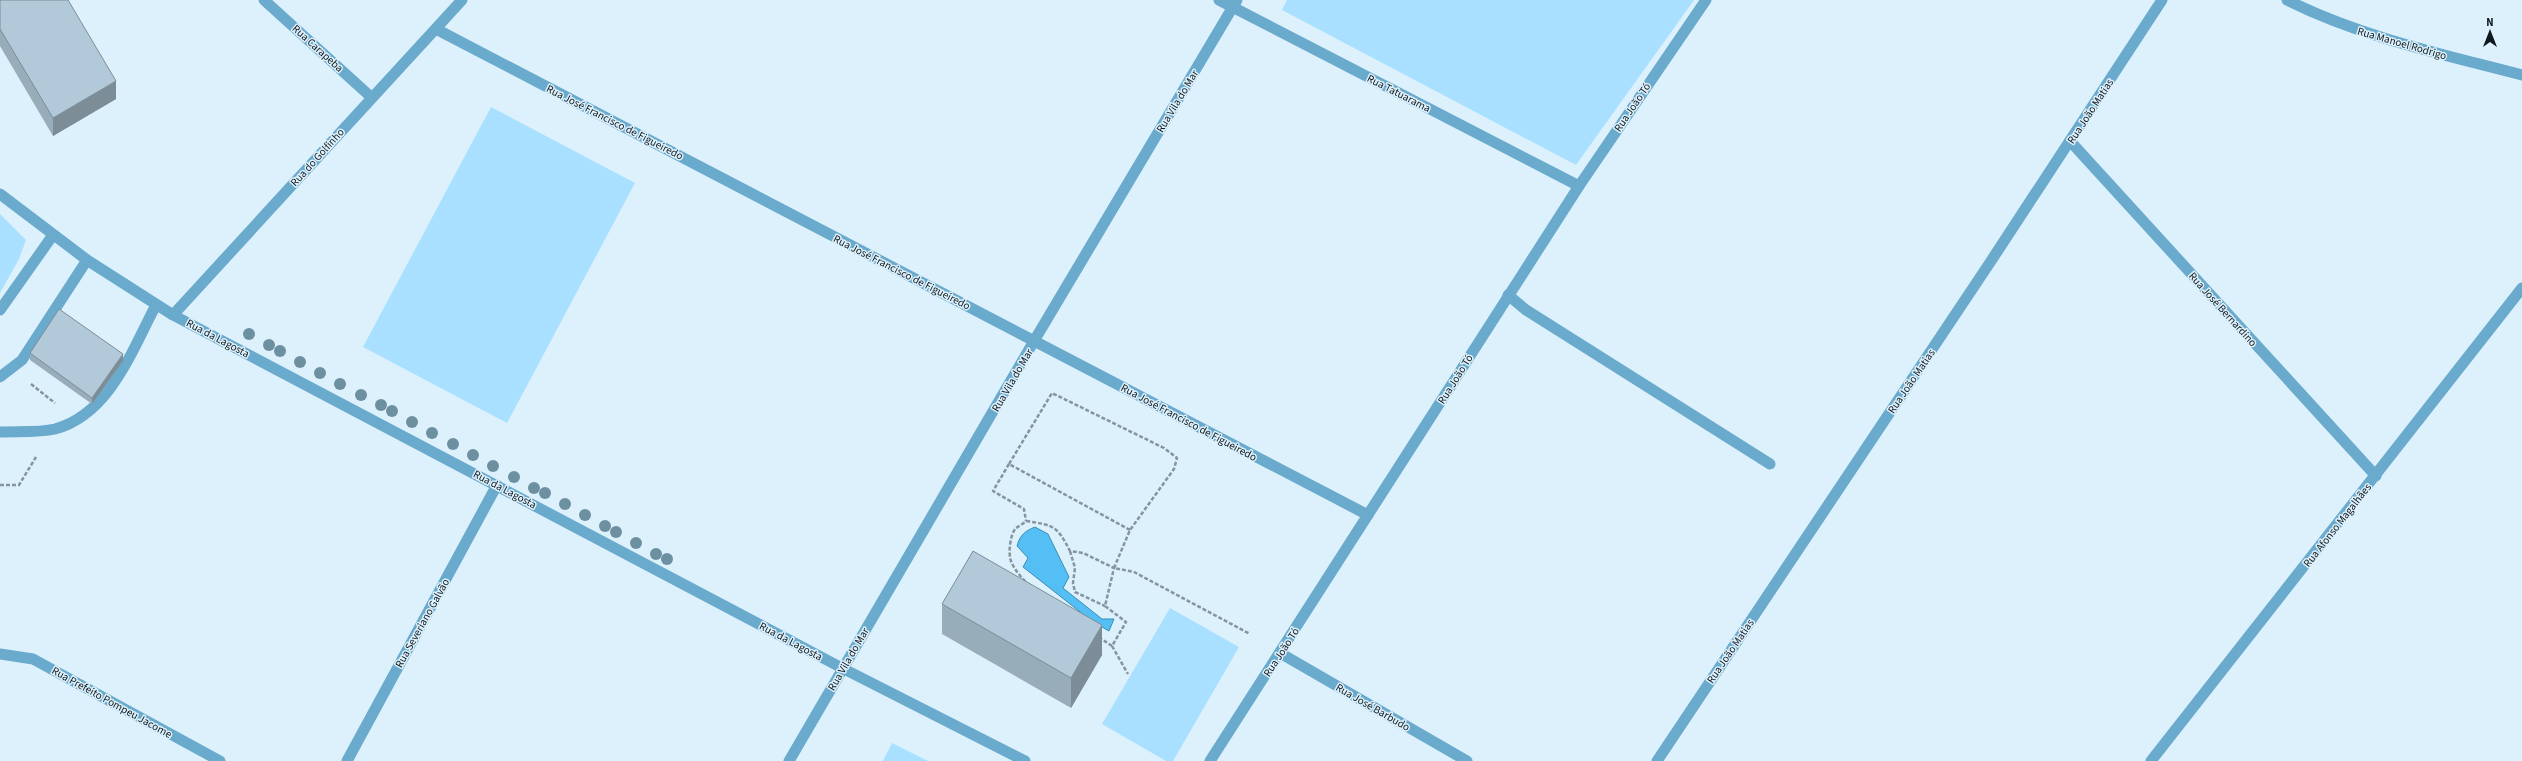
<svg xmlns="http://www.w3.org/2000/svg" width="2522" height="761" font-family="'Source Sans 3',sans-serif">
<rect width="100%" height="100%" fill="#ddf1fd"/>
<g fill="#a9e0ff">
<path d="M1287 0H1694L1576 165 1282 10Z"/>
<path d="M491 107 635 183 507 423 363 347Z"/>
<path d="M0 214 26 240 19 259 0 293Z"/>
<path d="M1170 608 1239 647 1173 761H1166L1102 724Z"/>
<path d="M892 743 928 761H883Z"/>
</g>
<path fill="#54bff4" stroke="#3f8db4" d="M1035 527 1048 534 1069 577 1063 588 1102 619H1114L1109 631 1093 622 1023 567 1028 558 1017 546C1020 535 1025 531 1035 527Z"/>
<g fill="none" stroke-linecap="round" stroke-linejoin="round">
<g stroke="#85949d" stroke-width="2.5" stroke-dasharray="4 2" stroke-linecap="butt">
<path d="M31 384 55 403"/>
<path d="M1009 464 993 491 1024 509 1026 521"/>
<path d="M0 485H19L36 457"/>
<path d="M1026 521C1054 525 1057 526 1070 551L1083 553 1114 568 1105 606 1126 622 1112 646C1087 629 1021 589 1011 561 1008 554 1010 534 1016 528 1019 526 1023 524 1026 521Z"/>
<path d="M1130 530 1009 464 1052 393 1164 448 1177 458 1174 469 1130 530 1114 568 1134 572 1250 634"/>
<path d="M1070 551 1075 568 1073 583 1075 592 1105 606"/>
<path d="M1112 646 1128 674"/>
</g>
<g stroke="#6aaacc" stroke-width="11">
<path d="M1508 295 1526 310 1770 464"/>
<path d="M0 310 53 235"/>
<path d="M0 377 22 360 87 260"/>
<path d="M0 432C17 431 38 433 55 429 110 414 132 350 156 305"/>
</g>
<g stroke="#6aaacc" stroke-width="11">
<path d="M264 0 371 97"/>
<path d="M1219 0 1579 186"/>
<path d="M2287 0C2361 37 2442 54 2522 75"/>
<path d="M436 29 1368 515"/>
<path d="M2070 141 2376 476"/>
<path d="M173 315 462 0"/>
<path d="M1280 653 1467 761"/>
<path d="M0 654 33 659 220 761"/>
<path d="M347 761 497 485"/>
<path d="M789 761 1034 341 1237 0"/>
<path d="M1210 761 1579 186 1706 0"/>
<path d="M1657 761 1991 261 2162 0"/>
<path d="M2151 761 2522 288"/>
</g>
<path stroke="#6aaacc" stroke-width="11" d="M0 194 87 260 173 315 842 668 1025 761"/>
</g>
<g fill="#6d90a1">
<circle cx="249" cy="334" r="6"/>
<circle cx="269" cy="345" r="6"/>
<circle cx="280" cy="351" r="6"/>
<circle cx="300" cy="362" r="6"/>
<circle cx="320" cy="373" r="6"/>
<circle cx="340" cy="384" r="6"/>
<circle cx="361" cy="395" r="6"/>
<circle cx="381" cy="405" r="6"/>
<circle cx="392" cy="411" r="6"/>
<circle cx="412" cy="422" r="6"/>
<circle cx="432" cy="433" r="6"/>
<circle cx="453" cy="444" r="6"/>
<circle cx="473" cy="455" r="6"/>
<circle cx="493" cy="466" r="6"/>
<circle cx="514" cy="477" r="6"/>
<circle cx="534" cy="488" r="6"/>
<circle cx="545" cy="493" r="6"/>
<circle cx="565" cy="504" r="6"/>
<circle cx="585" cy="515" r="6"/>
<circle cx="605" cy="526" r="6"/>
<circle cx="616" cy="532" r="6"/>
<circle cx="636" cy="543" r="6"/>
<circle cx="656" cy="554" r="6"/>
<circle cx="667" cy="559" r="6"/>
</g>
<g fill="#98adba">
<path d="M0 0 116 99 53 136 0 46Z"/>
<path d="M30 353 123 361 92 404 30 360Z"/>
<path d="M942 604 1102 655 1071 708 942 634Z"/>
</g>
<g fill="#7c8d97">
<path d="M116 81V99L53 136V118Z"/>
<path d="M123 354V361L92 404V398Z"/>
<path d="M1102 625V655L1071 708V678Z"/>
</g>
<g fill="#b1c9d8" stroke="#7c8d97">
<path d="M0 0H68L116 81 53 118 0 29Z"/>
<path d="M59 309 123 354 92 398 30 353Z"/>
<path d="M973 551 1102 625 1071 678 942 604Z"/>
</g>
<g text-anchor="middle" stroke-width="3" stroke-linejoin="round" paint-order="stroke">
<g font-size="11" fill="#0f181d" stroke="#ddf1fd">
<text transform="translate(2402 43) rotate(16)" y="4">Rua Manoel Rodrigo</text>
<text transform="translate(318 48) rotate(42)" y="4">Rua Carapeba</text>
<text transform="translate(1399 93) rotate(27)" y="4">Rua Tatuarama</text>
<text transform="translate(1177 101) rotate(-59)" y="4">Rua Vila do Mar</text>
<text transform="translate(1632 107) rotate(-56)" y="4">Rua João Tó</text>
<text transform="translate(2090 111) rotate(-57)" y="4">Rua João Matias</text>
<text transform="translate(615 122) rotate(27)" y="4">Rua José Francisco de Figueiredo</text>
<text transform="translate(317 157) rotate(-48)" y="4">Rua do Golfinho</text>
<text transform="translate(902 272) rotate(27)" y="4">Rua José Francisco de Figueiredo</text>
<text transform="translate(2223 309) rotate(48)" y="4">Rua José Bernardino</text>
<text transform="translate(218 338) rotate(28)" y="4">Rua da Lagosta</text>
<text transform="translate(1455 379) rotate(-58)" y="4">Rua João Tó</text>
<text transform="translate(1012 380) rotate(-60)" y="4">Rua Vila do Mar</text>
<text transform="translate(1911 381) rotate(-56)" y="4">Rua João Matias</text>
<text transform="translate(1189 422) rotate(28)" y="4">Rua José Francisco de Figueiredo</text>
<text transform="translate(505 489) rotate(28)" y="4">Rua da Lagosta</text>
<text transform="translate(2337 525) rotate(-52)" y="4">Rua Afonso Magalhães</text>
<text transform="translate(422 623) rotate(-61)" y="4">Rua Severiano Galvão</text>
<text transform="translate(791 641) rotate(28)" y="4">Rua da Lagosta</text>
<text transform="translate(1730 651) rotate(-56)" y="4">Rua João Matias</text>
<text transform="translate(1281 652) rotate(-57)" y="4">Rua João Tó</text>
<text transform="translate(848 659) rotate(-60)" y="4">Rua Vila do Mar</text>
<text transform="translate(112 702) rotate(29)" y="4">Rua Prefeito Pompeu Jacome</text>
<text transform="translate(1373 707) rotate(30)" y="4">Rua José Barbudo</text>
</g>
</g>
<g transform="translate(2490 32)" stroke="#ddf1fd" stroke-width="3" paint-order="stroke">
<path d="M0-3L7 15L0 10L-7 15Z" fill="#0f181d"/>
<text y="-6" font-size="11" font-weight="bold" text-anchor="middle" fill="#0f181d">N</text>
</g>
</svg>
